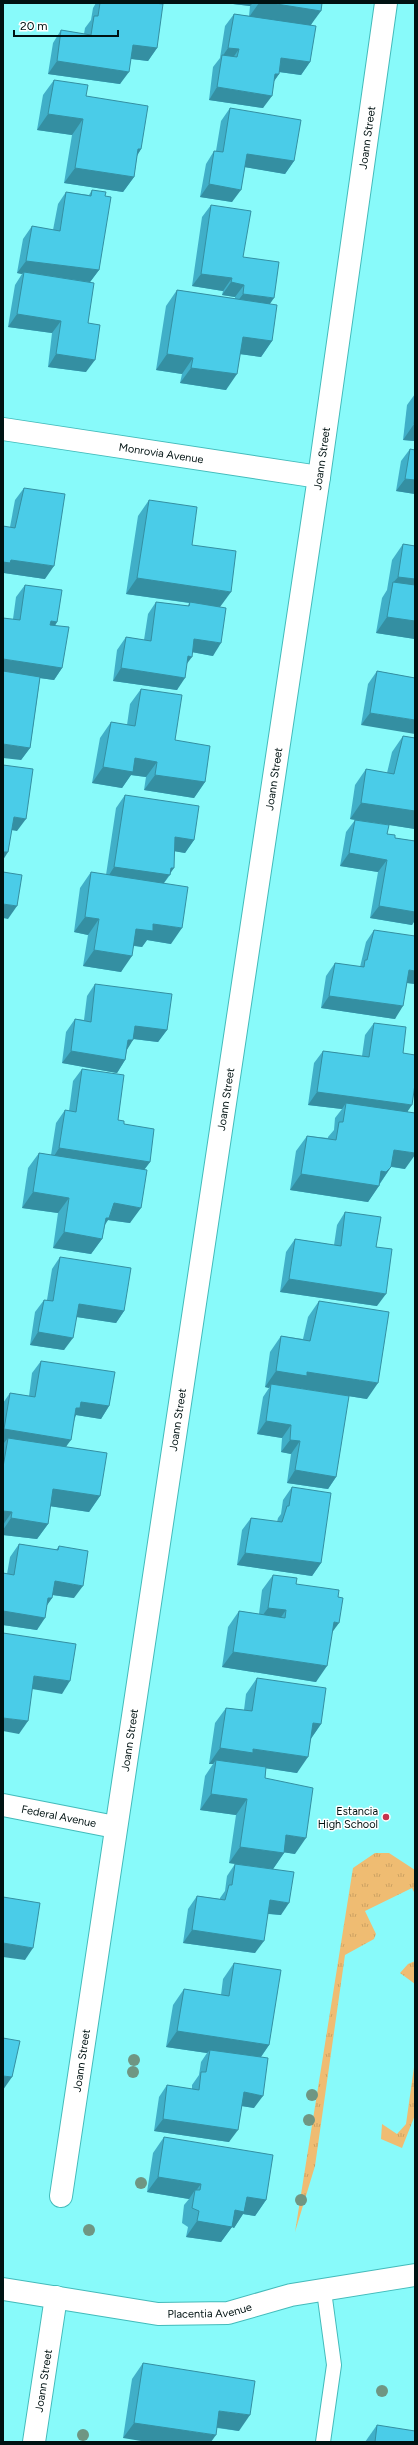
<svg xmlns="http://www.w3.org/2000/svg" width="418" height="2445" font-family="Figtree,sans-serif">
<defs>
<pattern id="grass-tufts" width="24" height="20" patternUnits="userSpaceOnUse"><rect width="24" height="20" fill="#efbc72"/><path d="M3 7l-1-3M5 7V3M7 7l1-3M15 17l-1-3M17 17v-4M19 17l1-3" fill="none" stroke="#cba162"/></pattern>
</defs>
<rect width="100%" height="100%" fill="#88fafa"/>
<g fill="url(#grass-tufts)">
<path d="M375 1853H389L415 1870V1894L412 1888 365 1911 376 1934 374 1939 345 1955 315 2166 295 2232 353 1868Z"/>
<path d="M415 1961V1984L400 1973 408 1964Z"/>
<path d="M415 2060V2115L402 2148 381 2139 382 2124 397 2134 406 2124Z"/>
</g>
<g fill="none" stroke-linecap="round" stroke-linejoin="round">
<g stroke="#43bbbb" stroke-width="16">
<path id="lane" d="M323 2442 334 2365 324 2291"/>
</g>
<g stroke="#43bbbb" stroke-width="24">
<g id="street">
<path id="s1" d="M3 429 319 477"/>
<path id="s2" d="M3 1805 115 1827"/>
<path id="s3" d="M61 2196 319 477 386 3"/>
<path id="s4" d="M34 2442 56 2297"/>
</g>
</g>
<g stroke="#43bbbb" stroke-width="24">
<g id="secondary">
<path id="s5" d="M3 2289 158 2314 228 2313 291 2295 415 2275"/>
</g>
</g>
<use href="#lane" stroke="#fff" stroke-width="14"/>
<use href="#street" stroke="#fff" stroke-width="22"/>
<use href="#secondary" stroke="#fff" stroke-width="22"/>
</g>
<g fill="#6f9683">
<circle cx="134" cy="2060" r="6"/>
<circle cx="133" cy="2072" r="6"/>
<circle cx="312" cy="2095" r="6"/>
<circle cx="309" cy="2120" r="6"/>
<circle cx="141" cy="2183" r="6"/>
<circle cx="301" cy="2200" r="6"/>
<circle cx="89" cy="2230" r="6"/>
<circle cx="382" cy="2391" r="6"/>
<circle cx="83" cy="2435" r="6"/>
</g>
<g fill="#40afc8">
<path d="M96 3H154L157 48 148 61 131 59 120 84 48 74 53 43 61 30 84 34 85 28 91 20 93 8Z"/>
<path d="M233 3H322L311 25 310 62 301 75 279 72V74L274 81 263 108 209 100 213 67 220 58 225 26 234 14 249 16 250 6 233 4Z"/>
<path d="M54 80 86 96 141 149 137 156 134 177 123 192 64 183 72 135 37 130 43 95Z"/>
<path d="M230 108 294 161 285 174 245 167 232 202 200 197 206 164 214 151H216L221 121Z"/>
<path d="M92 190 99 270 90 282 88 323 86 372 48 367 52 333 8 327 15 285 22 274 17 273 23 239 32 226 53 230 58 204 66 192 89 195Z"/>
<path d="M211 205 243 257 270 304 272 341 261 357 240 354 226 390 180 383 182 374 156 370 166 306 177 290 235 299V297L222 295 223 291 192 286 202 217Z"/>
<path d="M415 394V441L403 440 407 405Z"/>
<path d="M410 449 415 450V494L396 491 401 461Z"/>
<path d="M24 488 45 579 4 573 10 527 15 500Z"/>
<path d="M149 500 192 545 220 607 213 656 192 652 187 663 177 690 113 681 117 650 126 637 144 640 148 614 156 602 188 606 189 603 126 594 138 516Z"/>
<path d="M403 544 415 546V639L376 633 382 598 387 590 392 560Z"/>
<path d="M25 585 57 622 55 626 62 668 54 680 40 678 30 748 21 760 13 619 16 597Z"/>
<path d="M377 671 415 678 361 725 368 684Z"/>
<path d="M141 689 175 740 205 782 194 798 144 790 146 777 131 775 122 788 92 783 100 738 111 722 127 725 130 704Z"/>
<path d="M403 736 415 738V829L372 822 387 834 395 838 415 841V920L412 925 370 918 378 872 340 866 346 832 355 820 350 819 355 785 366 769 387 773 392 752Z"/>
<path d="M125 795 194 840 185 853 175 851 170 875 164 883 171 944 147 940 142 947 134 946 121 972 83 966 88 935 74 932 80 888 91 872 106 875 116 808Z"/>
<path d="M374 930 415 984 407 983 395 1019 321 1008 326 976 335 963 360 967 366 942Z"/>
<path d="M95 984 167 1030 158 1042 133 1039 127 1049 125 1060 117 1073 62 1063 66 1032 75 1019 84 1020 87 996Z"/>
<path d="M374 1023 403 1053 408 1112 405 1169 391 1167 368 1202 290 1190 296 1151 307 1136 328 1138V1137L334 1130 335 1118 342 1109 308 1105 314 1063 323 1051 362 1056 365 1035Z"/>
<path d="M82 1069 118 1120 124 1124 150 1162 144 1170 130 1223 108 1220 105 1225 102 1239 91 1254 53 1248 58 1213 22 1208 28 1168 39 1153 51 1155 56 1123 65 1110 69 1111 73 1081Z"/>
<path d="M345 1212 376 1247 377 1306 280 1292 286 1252 295 1239 334 1245 337 1225Z"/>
<path d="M60 1257 124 1311 116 1323 77 1317 64 1350 30 1345 35 1312 44 1300H47L52 1269Z"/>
<path d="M319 1301 367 1399 298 1388 336 1477 328 1489 287 1483 291 1454 281 1452 282 1438 257 1434 263 1397 269 1388 265 1387 270 1352 281 1336 303 1339 308 1317Z"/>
<path d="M41 1361 109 1406 101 1419 76 1415 66 1447 100 1496 89 1512 50 1506 48 1524 37 1539 3 1535V1445L4 1443H3V1403L10 1393 29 1396 32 1373Z"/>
<path d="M292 1487 321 1563 312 1576 237 1565 242 1530 251 1518 277 1522 278 1518 281 1514 283 1500Z"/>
<path d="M19 1544 56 1550 59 1546 74 1598 52 1595V1598L47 1605 37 1630 3 1625V1573L7 1574 10 1557Z"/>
<path d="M273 1575 296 1584 332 1632 316 1682 222 1667 228 1627 239 1611 259 1614 262 1590Z"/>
<path d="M257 1678 321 1724 310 1740 297 1773 266 1768 265 1778 295 1854 284 1852V1853L273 1869 281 1915 268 1914 255 1953 183 1943 188 1909 197 1896 220 1899V1898L225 1891 227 1876 235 1864 229 1863 236 1815 200 1810 205 1776 213 1764H209L215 1723 226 1708 244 1710 246 1694Z"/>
<path d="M234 1963 269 2045 261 2057 254 2108 242 2106 229 2142 154 2131 159 2097 167 2085 192 2089V2085L199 2075 201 2062 207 2053 166 2047 173 2005 184 1989 221 1995 223 1979Z"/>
<path d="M164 2137 266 2200 255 2216 243 2214 234 2228 232 2227 221 2242 186 2237 188 2227 182 2223 184 2205 189 2199 147 2192 153 2153Z"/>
<path d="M143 2363 239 2431 217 2428 123 2438 132 2379Z"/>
<path d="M377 2425 415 2442H365Z"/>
</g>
<g fill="#348fa2">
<path d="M233 3H253L250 6 233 4Z"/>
<path d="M259 3H270L321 11 310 26 249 17Z"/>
<path d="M133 45 157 48 148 61 124 58Z"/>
<path d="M228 48 239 49 230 62 222 57Z"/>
<path d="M281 58 310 62 301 75 272 71Z"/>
<path d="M57 61 129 72 120 84 48 74Z"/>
<path d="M275 74H279L270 87Z"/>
<path d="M217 87 272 96 263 108 209 100Z"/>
<path d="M48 114 83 119 72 135 37 130Z"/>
<path d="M138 149H141L131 165Z"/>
<path d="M247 154 294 161 285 174 238 166Z"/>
<path d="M75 168 134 177 123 192 64 183Z"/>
<path d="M209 184 241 190 232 202 200 197Z"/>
<path d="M26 261 99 270 90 282 24 272 22 274 17 273Z"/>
<path d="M201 274 232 278 223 291 192 286Z"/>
<path d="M231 282 244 285 235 297 222 295Z"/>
<path d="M243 294 274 298 265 311 234 306Z"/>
<path d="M17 314 61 321 52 333 8 327Z"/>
<path d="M243 337 272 341 261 357 232 353Z"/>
<path d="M56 354 95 360 86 372 48 367Z"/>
<path d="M167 354 193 358 182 374 156 370Z"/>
<path d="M191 368 237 374 226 390 180 383Z"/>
<path d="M414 424H415V441L403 440Z"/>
<path d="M405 479 415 480V494L396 491Z"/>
<path d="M11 560 54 566 45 579 4 573 3 574V562Z"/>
<path d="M398 577 415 579V591L392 584Z"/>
<path d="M137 578 231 592 220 607 126 594Z"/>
<path d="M387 617 415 621V639L376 633Z"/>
<path d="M51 621 57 622 49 634Z"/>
<path d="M194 639 221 643 213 656 186 651Z"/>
<path d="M188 656 192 657 183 669Z"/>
<path d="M3 659 62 668 54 680 3 673Z"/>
<path d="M121 668 185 678 177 690 113 681Z"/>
<path d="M370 713 415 720V734L361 725Z"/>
<path d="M3 744 30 748 21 760 3 758Z"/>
<path d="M135 758 157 762 146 777 131 775 122 788 92 783 103 767Z"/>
<path d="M155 775 205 782 194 798 144 790Z"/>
<path d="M361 803 415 811V829L350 819Z"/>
<path d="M14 817 26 819 17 831 5 829Z"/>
<path d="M175 837 194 840 185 853 167 850Z"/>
<path d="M3 852H8L3 860Z"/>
<path d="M349 853 387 860 378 872 340 866Z"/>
<path d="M114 867 171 868H174L161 887 106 880Z"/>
<path d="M3 904 17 906 8 919 3 918Z"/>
<path d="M379 906 415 912V920L412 925 370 918Z"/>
<path d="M85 917 99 919 88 935 74 932Z"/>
<path d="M153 924 182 928 171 944 147 940 142 947 125 944 136 929Z"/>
<path d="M94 950 132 956 121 972 83 966Z"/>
<path d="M409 970 415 971V984L400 982Z"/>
<path d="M329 996 403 1006 395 1019 321 1008Z"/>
<path d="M135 1026 167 1030 158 1042 126 1038Z"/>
<path d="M128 1040H133L125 1053Z"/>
<path d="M71 1051 125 1060 117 1073 62 1063Z"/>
<path d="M317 1092 412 1105 403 1118 346 1103 342 1109 308 1105Z"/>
<path d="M59 1148 150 1162 141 1174 51 1161Z"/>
<path d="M394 1150 415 1153V1155L405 1169 383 1165Z"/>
<path d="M391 1167 380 1183 377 1186H379L368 1202 290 1190 301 1174 381 1171Z"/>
<path d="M33 1192 69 1198 58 1213 22 1208Z"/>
<path d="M114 1203 141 1208 130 1223 108 1220 98 1234 95 1233Z"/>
<path d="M64 1232 102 1239 91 1254 53 1248Z"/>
<path d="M289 1279 386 1294 377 1306 280 1292Z"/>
<path d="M79 1304 124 1311 116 1323 70 1316Z"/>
<path d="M38 1332 73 1338 64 1350 30 1345Z"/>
<path d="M276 1371 307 1372 378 1383 367 1399 298 1388 296 1392 271 1384 269 1388 265 1387Z"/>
<path d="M81 1402 109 1406 101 1419 76 1415 72 1421 76 1408Z"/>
<path d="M266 1421 291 1425 282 1438 257 1434Z"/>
<path d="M4 1429 71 1440 62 1452 8 1438 4 1443H3V1431Z"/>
<path d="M290 1440 300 1441 291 1454 281 1452Z"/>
<path d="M295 1470 336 1477 328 1489 287 1483Z"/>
<path d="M53 1489 100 1496 89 1512 42 1505Z"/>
<path d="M3 1511 12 1512 3 1525Z"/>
<path d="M11 1518 48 1524 37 1539 3 1535V1530Z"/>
<path d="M245 1553 321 1563 312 1576 237 1565Z"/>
<path d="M55 1581 83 1586 74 1598 46 1594Z"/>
<path d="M48 1598H52L43 1611Z"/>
<path d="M268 1608 286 1610 275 1626 257 1623Z"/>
<path d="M3 1611 45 1618 37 1630 3 1625Z"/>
<path d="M334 1622 339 1623 328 1638Z"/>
<path d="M233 1652 327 1666 316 1682 222 1667Z"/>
<path d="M34 1676 70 1681 62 1694 26 1688Z"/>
<path d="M3 1718 28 1721 19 1734 3 1731Z"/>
<path d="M313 1723 321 1724 310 1740Z"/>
<path d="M220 1748 253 1749 308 1757 297 1773 244 1765 216 1760 213 1764H209Z"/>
<path d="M211 1794 247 1799 236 1815 200 1810Z"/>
<path d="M286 1835 306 1838 295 1854 275 1851Z"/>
<path d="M240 1847 284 1853 273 1869 229 1863Z"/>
<path d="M270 1900 289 1903 281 1915 261 1913Z"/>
<path d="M192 1930 264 1941 255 1953 183 1943Z"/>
<path d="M3 1943 33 1948 25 1960 3 1957Z"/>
<path d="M177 2031 269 2045 258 2061 210 2050 207 2053 166 2047Z"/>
<path d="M3 2076 12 2077 3 2090Z"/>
<path d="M244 2092 263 2096 254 2108 235 2105Z"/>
<path d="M163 2119 238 2130 229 2142 154 2131Z"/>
<path d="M158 2177 201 2184 195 2192V2190L189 2199 147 2192Z"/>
<path d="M247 2197 266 2200 255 2216 243 2214 234 2228 232 2227 221 2242 186 2237 197 2221 235 2210Z"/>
<path d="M219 2411 250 2415 239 2431 208 2426Z"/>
<path d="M134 2423 216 2435 211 2442H147L123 2438Z"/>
</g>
<g fill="#4acce8" stroke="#348fa2">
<path d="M100 3H154L163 4 157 48 133 45 129 72 57 61 61 30 91 35 94 16H98Z"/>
<path d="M270 3H322L321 11Z"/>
<path d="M234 14 316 26 310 62 281 58 279 74H275L272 96 217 87 222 55 237 57 239 49 228 48Z"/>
<path d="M54 80 88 85 86 96 148 106 141 149H138L134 177 75 168 83 119 48 114Z"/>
<path d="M230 108 301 120 294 161 247 154 241 190 209 184 214 151 223 152Z"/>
<path d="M92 190 106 192 105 196 111 197 99 270 26 261 32 226 60 231 66 192 91 196Z"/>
<path d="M211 205 251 211 243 257 279 262 274 298 243 294 244 285 231 282 232 278 201 274Z"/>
<path d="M24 272 94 283 88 323 100 325 95 360 56 354 61 321 17 314Z"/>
<path d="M177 290 277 305 272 341 243 337 237 374 191 368 193 358 167 354Z"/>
<path d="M415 414V424H414Z"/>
<path d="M410 449 415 450V480L405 479Z"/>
<path d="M24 488 65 494 54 566 11 560 10 563 3 562V526L15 528Z"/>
<path d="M149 500 197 507 192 545 236 551 231 592 137 578Z"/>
<path d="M403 544 415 546V579L398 577Z"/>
<path d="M393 582 415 585V621L387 617Z"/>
<path d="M25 585 62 590 57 622 51 621 50 625 69 627 62 668 3 659V618L20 620Z"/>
<path d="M156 602 189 606 190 602 226 608 221 643 194 639 192 657 188 656 185 678 121 668 126 637 151 641Z"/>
<path d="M3 671 40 677 30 748 3 744Z"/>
<path d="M377 671 415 678V720L370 713Z"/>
<path d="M141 689 182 695 175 740 210 746 205 782 155 775 157 762 135 758 133 772 103 767 111 722 135 726Z"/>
<path d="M403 736 415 738V811L361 803 366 769 394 774Z"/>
<path d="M3 765 33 769 26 819 14 817 8 852H3Z"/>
<path d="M125 795 199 806 194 840 175 837 174 868H171L170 875 114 867Z"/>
<path d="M355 820 389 825 387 834 395 835V838L415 841V912L379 906 387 860 349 853Z"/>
<path d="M3 872 22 875 17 906 3 904Z"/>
<path d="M91 872 188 887 182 928 153 924V931L136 929 132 956 94 950 99 919 85 917Z"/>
<path d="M374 930 415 936V971L409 970 403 1006 329 996 335 963 364 967 365 960H367Z"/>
<path d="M95 984 172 994 167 1030 135 1026 133 1040H128L125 1060 71 1051 75 1019 91 1022Z"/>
<path d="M374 1023 406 1027 403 1053 415 1055V1084L412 1105 317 1092 323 1051 369 1057Z"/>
<path d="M82 1069 124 1075 118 1120 124 1121V1124L154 1129 150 1162 59 1148 65 1110 76 1112Z"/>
<path d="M346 1103 415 1113V1153L394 1150 391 1167 386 1172 381 1171 379 1186 301 1174 307 1136 336 1140 339 1122H343Z"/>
<path d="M39 1153 147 1170 141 1208 114 1203 109 1218H106L102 1239 64 1232 69 1198 33 1192Z"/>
<path d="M345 1212 381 1217 376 1247 392 1249 386 1294 289 1279 295 1239 341 1246Z"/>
<path d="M60 1257 131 1268 124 1311 79 1304 73 1338 38 1332 44 1300 53 1301Z"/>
<path d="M319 1301 389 1312 378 1383 307 1372V1376L276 1371 281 1336 310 1341Z"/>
<path d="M41 1361 115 1372 109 1406 81 1402 80 1408H76L71 1440 4 1429 10 1393 35 1397Z"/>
<path d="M271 1384 349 1396 336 1477 295 1470 300 1441 290 1440 291 1425 266 1421Z"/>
<path d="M8 1438 107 1453 100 1496 53 1489 48 1524 11 1518 12 1512 3 1511V1467Z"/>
<path d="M292 1487 331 1493 321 1563 245 1553 251 1518 282 1522 287 1506H289Z"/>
<path d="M19 1544 58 1550 59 1546 88 1551 83 1586 55 1581 52 1598H48L45 1618 3 1611V1573L14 1575Z"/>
<path d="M273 1575 297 1578 296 1584 339 1590 338 1597 343 1598 339 1623 334 1622 327 1666 233 1652 239 1611 285 1618 286 1610 268 1608Z"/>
<path d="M3 1633 76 1644 70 1681 34 1676 28 1721 3 1718Z"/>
<path d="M257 1678 326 1688 321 1724 313 1723 308 1757 253 1749V1753L220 1748 226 1708 252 1711Z"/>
<path d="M216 1760 266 1767 265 1778 313 1788 306 1838 286 1835 284 1853 240 1847 247 1799 211 1794Z"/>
<path d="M235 1864 294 1872 289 1903 270 1900 264 1941 192 1930 197 1896 225 1900 229 1885H232Z"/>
<path d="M3 1897 40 1903 33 1948 3 1943Z"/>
<path d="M234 1963 281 1970 269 2045 177 2031 184 1989 229 1996Z"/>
<path d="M3 2038 20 2041 12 2077 3 2076Z"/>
<path d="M210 2050 268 2058 263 2096 244 2092 238 2130 163 2119 167 2085 199 2090 201 2072H206Z"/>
<path d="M164 2137 273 2155 266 2200 247 2197 244 2212 235 2210 232 2227 197 2221 199 2211 192 2208 195 2190H200L201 2184 158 2177Z"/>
<path d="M143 2363 255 2381 250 2415 219 2411 216 2435 134 2423Z"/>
<path d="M377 2425 415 2431V2442H375Z"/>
</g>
<circle fill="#c5344e" stroke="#fff" stroke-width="1.5" cx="386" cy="1817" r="4"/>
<g text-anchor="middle" stroke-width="3" stroke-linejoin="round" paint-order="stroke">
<g font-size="11" fill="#001212" stroke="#fff">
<text dy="4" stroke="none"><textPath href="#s3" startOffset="2081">Joann Street</textPath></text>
<text dy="4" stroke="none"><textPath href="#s1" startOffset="160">Monrovia Avenue</textPath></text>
<text dy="4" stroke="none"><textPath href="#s3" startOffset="1757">Joann Street</textPath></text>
<text dy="4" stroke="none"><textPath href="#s3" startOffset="1433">Joann Street</textPath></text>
<text dy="4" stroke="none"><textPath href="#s3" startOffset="1109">Joann Street</textPath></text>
<text dy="4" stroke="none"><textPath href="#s3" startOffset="785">Joann Street</textPath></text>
<text dy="4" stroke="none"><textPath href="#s3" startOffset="461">Joann Street</textPath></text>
<text dy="4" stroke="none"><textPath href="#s2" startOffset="57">Federal Avenue</textPath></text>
<text dy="4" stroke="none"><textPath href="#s3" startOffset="137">Joann Street</textPath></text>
<text dy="4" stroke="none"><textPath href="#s5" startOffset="209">Placentia Avenue</textPath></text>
<text dy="4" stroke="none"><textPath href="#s4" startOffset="62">Joann Street</textPath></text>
</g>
<g font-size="11" fill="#001212" stroke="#fff" text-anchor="end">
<text x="378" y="1815">Estancia<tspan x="378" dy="13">High School</tspan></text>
</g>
</g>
<rect width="418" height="2445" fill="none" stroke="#001212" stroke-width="8"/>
<path d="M14 30v6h104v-6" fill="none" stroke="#001212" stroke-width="2"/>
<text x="20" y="30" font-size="12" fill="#001212" stroke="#ffffff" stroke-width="3" paint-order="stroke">20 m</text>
</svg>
